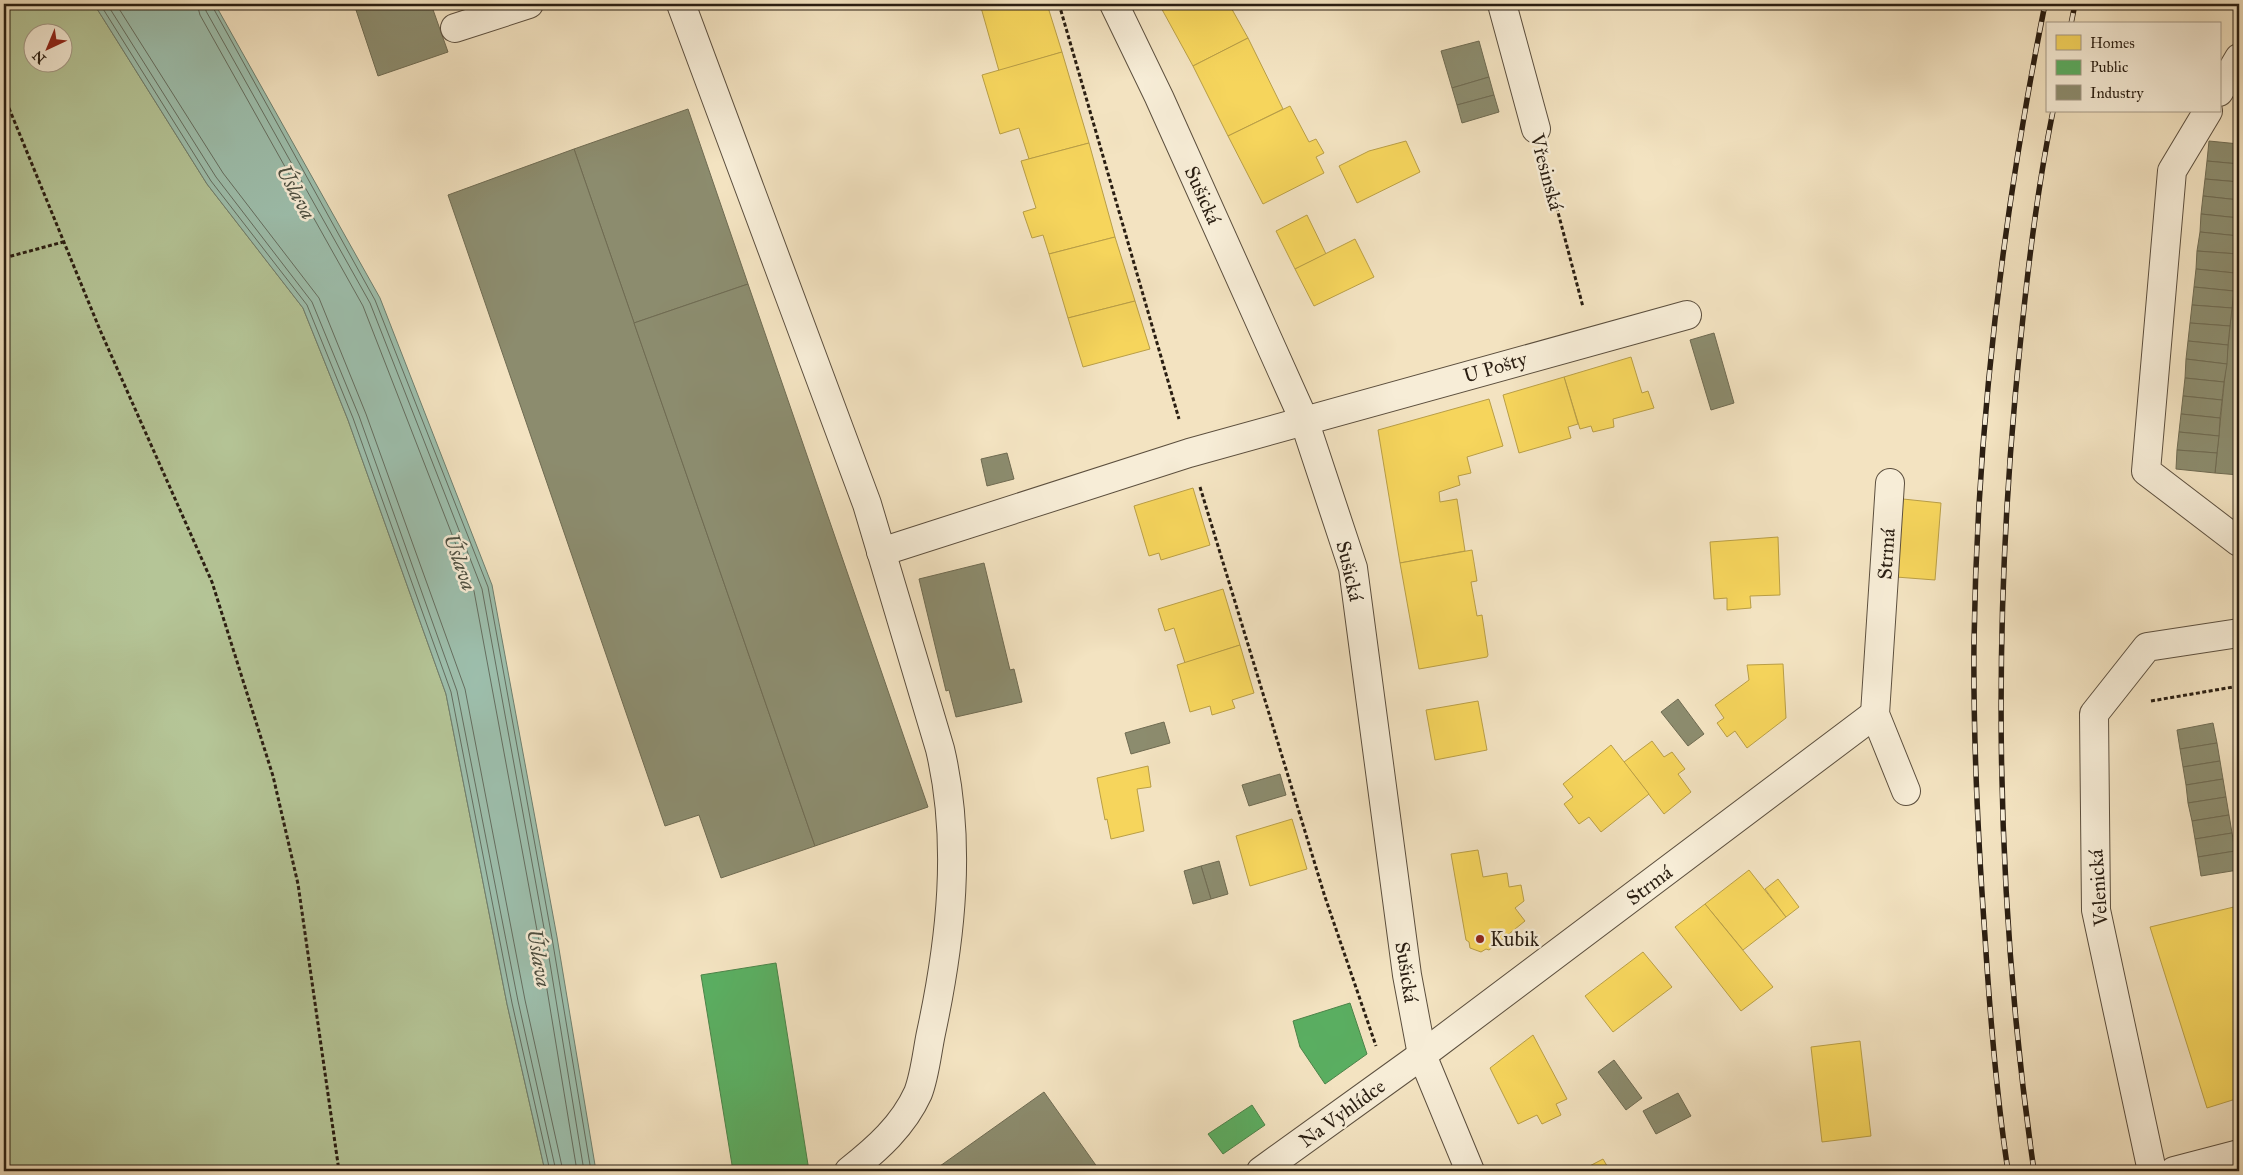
<svg xmlns="http://www.w3.org/2000/svg" width="2243" height="1175" font-family="'IM FELL Great Primer',serif">
<rect width="100%" height="100%" fill="#f3e3c1"/>
<filter id="stains"><feTurbulence type="fractalNoise" baseFrequency=".004" numOctaves="4"/><feColorMatrix values="0 0 0 0 .2 0 0 0 0 .09 0 0 0 0 .02 0 0 0 .5 -.17"/></filter>
<radialGradient id="worn" r=".72"><stop offset=".6" stop-color="#630" stop-opacity="0"/><stop offset="1" stop-color="#630" stop-opacity=".3"/></radialGradient>
<path fill="#b5c597" stroke="#707254" fill-rule="evenodd" d="M4 4H94L207 184 303 308 348 420 446 694 507 1004 545 1171H4ZM32 32H62V62H32Z"/>
<path fill="#9dbfad" stroke="#6f7f6f" d="M94 4H215L380 298 492 585 557 937 596 1171H545L507 1004 446 694 348 420 303 308 207 184Z"/>
<g fill="#f6d55c" stroke="#b99e46">
<path d="M980 4H1047L1062 52 999 71Z"/>
<path d="M1159 4H1229L1248 38 1193 66Z"/>
<path d="M1248 38 1283 109 1228 136 1193 66Z"/>
<path d="M1062 52 1089 143 1029 159 1019 128 1000 134 982 75Z"/>
<path d="M1290 106 1309 142 1316 139 1324 153 1316 157 1324 173 1263 204 1228 136Z"/>
<path d="M1406 141 1420 172 1357 203 1339 166 1369 151Z"/>
<path d="M1089 143 1115 237 1049 254 1043 235 1032 238 1023 212 1036 208 1021 161Z"/>
<path d="M1307 215 1326 254 1295 269 1276 231Z"/>
<path d="M1115 237 1135 301 1068 318 1049 254Z"/>
<path d="M1355 239 1374 277 1314 306 1295 269Z"/>
<path d="M1135 301 1150 349 1083 367 1068 318Z"/>
<path d="M1631 357 1642 393 1648 391 1654 408 1613 419 1614 427 1593 432 1591 426 1580 429 1564 377Z"/>
<path d="M1564 377 1578 424 1568 427 1571 438 1519 453 1503 395Z"/>
<path d="M1489 399 1503 446 1467 457 1471 473 1458 476 1460 485 1439 492 1440 502 1457 499 1465 551 1400 563 1378 430Z"/>
<path d="M1193 488 1210 545 1161 560 1159 553 1149 556 1134 506Z"/>
<path d="M1903 499 1941 503 1935 580 1896 577Z"/>
<path d="M1778 537 1780 595 1750 596 1751 608 1727 610V598L1714 599 1710 542Z"/>
<path d="M1472 550 1477 581 1471 582 1477 616 1482 615 1488 655 1487 657 1419 669 1400 563Z"/>
<path d="M1223 589 1240 645 1185 663 1174 628 1165 631 1158 609Z"/>
<path d="M1240 645 1254 693 1232 700 1235 708 1212 715 1210 706 1190 712 1177 665Z"/>
<path d="M1783 664 1786 718 1747 748 1735 731 1727 737 1717 723 1724 718 1715 705 1749 680 1747 665Z"/>
<path d="M1478 701 1487 750 1435 760 1426 710Z"/>
<path d="M1652 741 1664 757 1672 752 1685 769 1678 774 1691 792 1664 814 1624 762Z"/>
<path d="M1611 745 1649 794 1601 832 1589 817 1579 824 1564 804 1573 797 1563 784Z"/>
<path d="M1148 766 1151 787 1137 789 1144 831 1111 839 1107 819 1105 820 1097 778Z"/>
<path d="M1292 819 1307 869 1250 886 1236 836Z"/>
<path d="M1478 850 1483 877 1507 873 1509 887 1521 885 1524 901 1515 908 1525 921 1489 950 1486 949 1481 952 1470 948 1469 942 1466 940 1451 854Z"/>
<path d="M1749 870 1786 917 1743 950 1705 904Z"/>
<path d="M1778 879 1799 907 1786 917 1765 889Z"/>
<path d="M1705 904 1773 987 1741 1011 1675 927Z"/>
<path d="M2238 906 2239 1098 2207 1108 2150 927Z"/>
<path d="M1643 952 1672 987 1613 1032 1585 996Z"/>
<path d="M1533 1035 1567 1099 1556 1104 1561 1115 1542 1124 1537 1115 1518 1124 1490 1068Z"/>
<path d="M1860 1041 1871 1136 1822 1142 1811 1047Z"/>
<path d="M1603 1159 1610 1171H1580Z"/>
</g>
<g fill="#5aae61" stroke="#4c8349">
<path d="M776 963 809 1171H733L701 975Z"/>
<path d="M1350 1003 1367 1054 1325 1084 1300 1047 1293 1021Z"/>
<path d="M1252 1105 1265 1125 1223 1154 1208 1134Z"/>
</g>
<g fill="#8c8c6e" stroke="#6f6b52">
<path d="M354 4H431L448 52 378 76Z"/>
<path d="M1479 41 1489 77 1452 88 1441 51Z"/>
<path d="M1489 77 1494 95 1457 105 1452 88Z"/>
<path d="M1494 95 1499 112 1462 123 1457 105Z"/>
<path d="M688 109 748 284 634 323 574 149Z"/>
<path d="M2209 141 2239 144V164L2207 161Z"/>
<path d="M574 149 815 846 721 878 699 815 665 826 448 195Z"/>
<path d="M2207 161 2239 164V182L2205 179Z"/>
<path d="M2205 179 2239 182V200L2203 196Z"/>
<path d="M2203 196 2239 200V218L2201 214Z"/>
<path d="M2201 214 2239 218V236L2200 232Z"/>
<path d="M2200 232 2239 236 2238 254 2197 251Z"/>
<path d="M2239 238V475L2215 473Z"/>
<path d="M2197 251 2238 254 2235 273 2196 269Z"/>
<path d="M2196 269 2235 273 2234 291 2194 287Z"/>
<path d="M748 284 928 807 815 846 634 323Z"/>
<path d="M2194 287 2234 291 2232 308 2192 305Z"/>
<path d="M2192 305 2232 308 2230 326 2190 323Z"/>
<path d="M2190 323 2230 326 2228 345 2188 341Z"/>
<path d="M1714 333 1734 403 1711 410 1690 340Z"/>
<path d="M2188 341 2228 345 2227 364 2186 359Z"/>
<path d="M2186 359 2227 364 2224 382 2185 378Z"/>
<path d="M2185 378 2224 382 2222 400 2183 396Z"/>
<path d="M2183 396 2222 400 2220 418 2181 414Z"/>
<path d="M2181 414 2220 418 2219 436 2179 432Z"/>
<path d="M2179 432 2219 436 2217 453 2177 450Z"/>
<path d="M2177 450 2217 453 2215 473 2176 469Z"/>
<path d="M1007 453 1014 479 987 486 981 459Z"/>
<path d="M984 563 1010 670 1014 669 1022 702 956 717 949 690 946 691 919 579Z"/>
<path d="M1678 699 1704 734 1688 746 1661 712Z"/>
<path d="M1164 722 1170 743 1131 754 1125 733Z"/>
<path d="M2213 723 2217 743 2180 749 2177 730Z"/>
<path d="M2217 743 2220 761 2183 767 2180 749Z"/>
<path d="M2220 761 2223 779 2186 785 2183 767Z"/>
<path d="M1280 774 1286 795 1249 806 1242 785Z"/>
<path d="M2223 779 2226 797 2188 803 2186 785Z"/>
<path d="M2226 797 2229 815 2192 821 2188 803Z"/>
<path d="M2229 815 2232 833 2195 839 2192 821Z"/>
<path d="M2232 833 2235 851 2198 857 2195 839Z"/>
<path d="M2235 851 2238 870 2201 876 2198 857Z"/>
<path d="M1219 861 1228 894 1211 899 1201 866Z"/>
<path d="M1201 866 1211 899 1193 904 1184 871Z"/>
<path d="M1614 1060 1642 1098 1626 1110 1598 1072Z"/>
<path d="M1044 1092 1100 1171H933Z"/>
<path d="M1678 1093 1691 1116 1656 1134 1643 1111Z"/>
</g>
<g fill="none" stroke-linecap="round" stroke-linejoin="round">
<g stroke="#646e60" stroke-width="1">
<path d="M100 4 211 181 307 305 353 418 451 692 512 1003 550 1171"/>
<path d="M107 4 216 177 312 302 359 416 457 691 518 1001 556 1171"/>
<path d="M116 4 223 173 319 298 366 414 465 689 525 1000 563 1171"/>
<path d="M197 4 200 15 363 306 474 591 539 941 577 1171"/>
<path d="M205 4 206 11 370 303 482 589 546 939 584 1171"/>
<path d="M211 4 375 300 488 587 552 938 591 1171"/>
</g>
<g stroke="#5c4f3e" stroke-width="30">
<g id="minor">
<path d="M681 4 867 504 940 749C962 842 951 940 931 1033 927 1052 925 1075 918 1093 903 1126 877 1149 849 1171"/>
<path d="M1114 4 1159 97 1304 420 1353 568 1407 975 1422 1055 1470 1171"/>
<path d="M1502 4 1536 129"/>
<path d="M455 28 529 4"/>
<path d="M2219 92 2239 58"/>
<path d="M2208 111 2172 171 2146 471 2239 542"/>
<path d="M1890 483 1875 714 1906 791"/>
<path d="M881 552 1189 453 1687 315"/>
<path d="M1261 1171 1422 1055 1875 714"/>
<path d="M2152 1171 2096 910 2094 714 2147 647 2239 633"/>
<path d="M2174 1171 2239 1154"/>
</g>
</g>
<g stroke="#2a1e12" stroke-width="3" stroke-dasharray="4 2.5" stroke-linecap="butt">
<path d="M1059 4 1179 419"/>
<path d="M4 96 100 330 212 582 273 776 298 884 339 1171"/>
<path d="M1545 163 1583 307"/>
<path d="M4 258 63 242"/>
<path d="M1200 487 1325 897 1376 1046"/>
<path d="M2151 701 2239 686"/>
</g>
<use href="#minor" stroke="#f7edd7" stroke-width="28"/>
<g stroke="#2a1e12" stroke-width="5.5">
<g id="rail">
<path d="M2071 24 2075 4"/>
<path d="M2008 1171C1996 1093 1990 1015 1985 937 1978 839 1973 740 1974 642 1977 429 2003 213 2045 4"/>
<path d="M2034 1171C1997 914 1992 656 2015 398 2024 302 2034 205 2053 111"/>
</g>
</g>
<use href="#rail" stroke="#f7edd7" stroke-width="4" stroke-dasharray="11" stroke-linecap="butt"/>
</g>
<circle fill="#8f2418" stroke="#f7edd7" stroke-width="2" cx="1480" cy="939" r="5"/>
<g text-anchor="middle" stroke-width="5" stroke-linejoin="round" paint-order="stroke">
<g font-size="20" fill="#2a1e12" stroke="#f7edd7">
<text transform="translate(1547 172) rotate(75)" y="7">Vřesinská</text>
<text transform="translate(1203 195) rotate(66)" y="7">Sušická</text>
<text transform="translate(1495 367) rotate(-16)" y="7">U Pošty</text>
<text transform="translate(1886 554) rotate(-86)" y="7">Strmá</text>
<text transform="translate(1350 571) rotate(77)" y="7">Sušická</text>
<text transform="translate(1649 885) rotate(-37)" y="7">Strmá</text>
<text transform="translate(2098 888) rotate(-94)" y="7">Velenická</text>
<text transform="translate(1407 972) rotate(81)" y="7">Sušická</text>
<text transform="translate(1342 1113) rotate(-36)" y="7">Na Vyhlídce</text>
</g>
<g font-size="20" fill="#2a1e12" stroke="#f7edd7" text-anchor="start">
<text x="1490" y="946">Kubik</text>
</g>
<g font-size="21" font-style="italic" fill="#4c4e40" stroke="#f7edd7">
<text transform="translate(296 192) rotate(61)" y="7">Úslava</text>
<text transform="translate(460 562) rotate(70)" y="7">Úslava</text>
<text transform="translate(539 958) rotate(80)" y="7">Úslava</text>
</g>
</g>
<rect width="2243" height="1175" fill="none" stroke="#f3e3c1" stroke-width="20"/>
<rect x="5" y="5" width="2233" height="1165" fill="none" stroke="#2a1e12" stroke-width="2.5"/>
<rect x="10" y="10" width="2223" height="1155" fill="none" stroke="#2a1e12"/>
<rect x="2046" y="22" width="175" height="90" fill="#f7edd7" stroke="#a59a88"/>
<rect x="2056" y="35" width="25" height="15" fill="#f6d55c" stroke="#a59a88"/>
<text x="2090" y="48" font-size="15" fill="#2a1e12">Homes</text>
<rect x="2056" y="60" width="25" height="15" fill="#5aae61" stroke="#a59a88"/>
<text x="2090" y="72" font-size="15" fill="#2a1e12">Public</text>
<rect x="2056" y="85" width="25" height="15" fill="#8c8c6e" stroke="#a59a88"/>
<text x="2090" y="98" font-size="15" fill="#2a1e12">Industry</text>
<g transform="translate(48 48) rotate(224)"><circle r="24" fill="#f7edd7" stroke="#a59a88"/>
<path d="M0-4L9 19L0 12L-9 19Z" fill="#8f2418"/>
<text y="-8" font-size="14" font-weight="bold" text-anchor="middle" fill="#2a1e12">N</text>
</g>
<rect width="100%" height="100%" filter="url(#stains)"/>
<rect width="100%" height="100%" fill="url(#worn)"/>
</svg>
